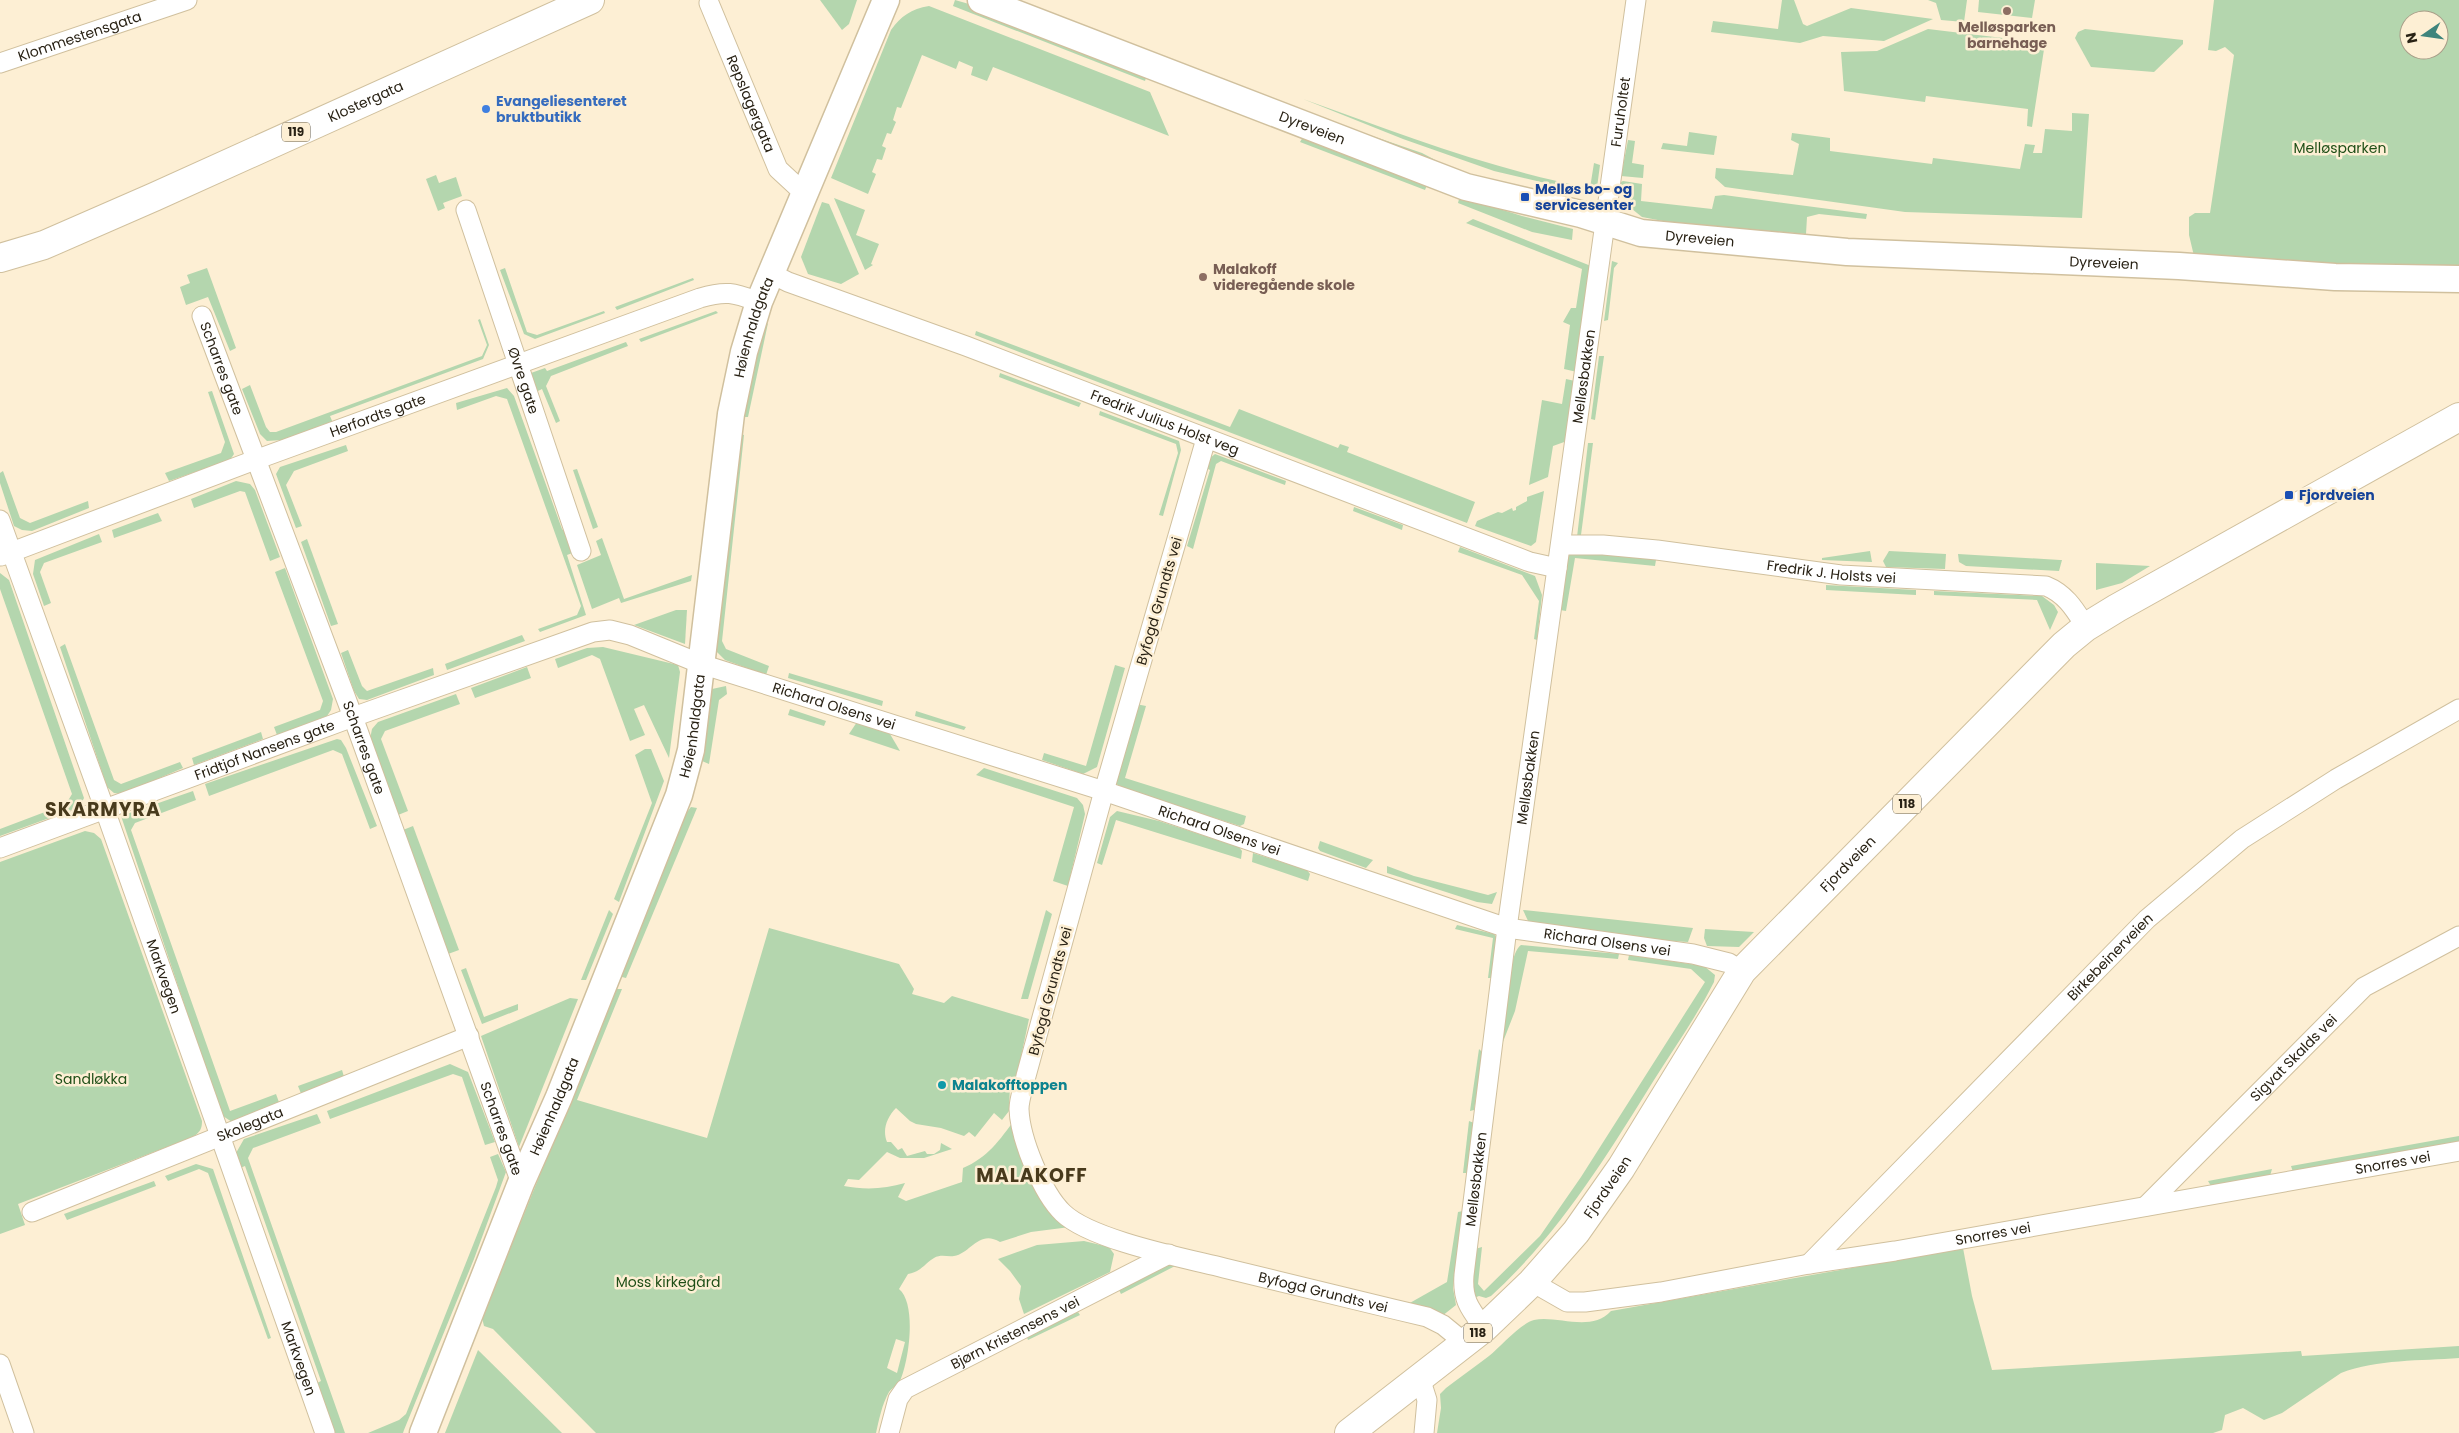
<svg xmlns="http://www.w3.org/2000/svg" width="2459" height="1433" font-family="Poppins,sans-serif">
<rect width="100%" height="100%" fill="#fdefd4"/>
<g fill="#b4d6ae" fill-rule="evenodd">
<path d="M820 0H857L849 24 842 30Z"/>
<path d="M955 0 976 6 1147 75 1145 81 953 6Z"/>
<path d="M1782 0H1794L1803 24 1807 26 1851 8 1933 19 1884 41 1823 36 1800 43 1711 32 1713 21 1778 29Z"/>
<path d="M1928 0H1967L1964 22 1941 20 1936 3Z"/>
<path d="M1979 0H2035L2032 18 1978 12Z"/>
<path d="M2214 0H2459V272L2194 256 2189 235V217L2195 213H2210L2234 55 2225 47 2216 51 2208 50ZM2409 20H2439V50H2409Z"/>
<path d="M929 6 1150 92 1169 136 993 67 987 81 971 75 973 67 959 61 956 69 922 55 901 108 897 107 893 120 896 122 891 134 887 133 882 146 886 148 882 160 877 159 872 172 876 174 868 194 831 178 891 30C901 16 911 9 929 6Z"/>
<path d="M1928 29 2045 43 2032 127 2027 126 2028 109 1926 96 1925 102 1844 91 1841 52 1877 51Z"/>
<path d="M2085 29 2183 40V44L2154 72 2091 67 2075 38 2078 32Z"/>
<path d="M1303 99C1398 133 1490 169 1590 188L1594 163 1600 165 1596 195 1494 171 1403 139Z"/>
<path d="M2072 113 2089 114 2082 218 1905 212 1725 187 1715 178 1716 168 1793 175 1799 144 1791 140 1792 133 1830 138V151L1932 164 1933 158 2020 169 2025 144 2035 145 2033 153H2042L2045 129 2072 131Z"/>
<path d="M1352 129 1422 153 1441 163 1439 168 1350 133Z"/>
<path d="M1689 132 1717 136 1714 155 1661 149 1663 143 1687 146Z"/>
<path d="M1303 137 1427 185 1425 190 1300 142Z"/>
<path d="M1628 140 1635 141 1632 163 1644 165 1643 178 1621 176Z"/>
<path d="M436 175 439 183 456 177 462 196 443 203 445 208 438 211 426 179Z"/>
<path d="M1623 181 1642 184 1641 201 1712 209 1715 196 1724 195 1867 214 1866 219 1819 214 1807 217 1806 234 1668 222 1642 217 1632 209 1619 188V183Z"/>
<path d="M834 198 865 210 856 235 879 244 871 264 873 265 865 270Z"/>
<path d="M1459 199H1468L1522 216 1573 229 1572 240 1532 232 1458 203Z"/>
<path d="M822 202 829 204 859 274 841 284 808 274 801 257Z"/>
<path d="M1473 219 1591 266 1577 372 1564 369 1570 325 1563 322 1571 308H1576L1582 269 1466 223Z"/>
<path d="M1612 261 1618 263 1614 268 1608 320 1604 321Z"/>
<path d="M207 268 236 348 230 351 208 297 186 305 180 287 190 283 187 275Z"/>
<path d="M505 268 527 332 537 335 604 311 605 313 535 339 524 334 500 270Z"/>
<path d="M693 278 694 280 617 310 615 307Z"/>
<path d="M716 311 718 313 641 342 639 339Z"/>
<path d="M480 319 489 345 483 359 330 416 333 423 282 440 267 441 260 434 242 389 250 385 266 427 270 432H276L482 356 487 345 478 320Z"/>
<path d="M768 323 748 417H740L764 327Z"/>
<path d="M976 331 1230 427 1239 409 1338 448 1340 444 1349 447 1347 452 1475 502 1467 523 975 335Z"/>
<path d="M626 342 628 346 551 376 546 386 560 421 556 423 542 389 536 392 531 373 545 368 547 371Z"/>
<path d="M1599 356H1604L1595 420 1591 419Z"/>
<path d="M1000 373 1081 403 1079 407 999 377Z"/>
<path d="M1566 379 1575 381 1567 441 1553 446 1548 477 1529 485 1542 400 1562 404Z"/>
<path d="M507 388 514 396 562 529 569 536 575 552 567 555 586 615 540 632 538 629 577 615 581 606 507 399 496 396 457 410 456 403Z"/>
<path d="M212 391 234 454 230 460 169 481 165 473 221 453 225 442 208 392Z"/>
<path d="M1100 411 1179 441 1181 450 1163 516 1159 515 1178 453 1176 444 1099 415Z"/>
<path d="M737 433 744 435 722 641 726 649 769 666 766 675 725 660 715 650Z"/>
<path d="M1588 443H1593L1581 535 1667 542 1577 537Z"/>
<path d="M346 445 348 451 294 471 286 485 302 526 296 528 276 474 280 467Z"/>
<path d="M1215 454 1286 481 1285 485 1221 461 1216 464 1193 549 1187 546 1210 470 1206 468 1210 458Z"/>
<path d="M577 469 598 527 593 529 573 470Z"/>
<path d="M3 471 20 518 30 523 88 501 89 508 32 531 22 530 14 526 0 483V473Z"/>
<path d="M236 481 250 484 255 490 280 557 270 561 245 492 240 491 194 508 191 499Z"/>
<path d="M1544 491 1536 542 1531 546 1475 526 1477 521 1498 512 1502 513 1512 508 1513 511 1516 510V507L1527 501V497Z"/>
<path d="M1354 507 1403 525 1402 530 1353 511Z"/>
<path d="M158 513 162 521 114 538 112 530Z"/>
<path d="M99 534 102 542 44 563 40 572 51 603 44 606 33 574 35 560Z"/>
<path d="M602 538 624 599 692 575 691 581 621 603 619 598 592 609 577 565 601 555 596 541Z"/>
<path d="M307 539 338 624 331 626 301 542Z"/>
<path d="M1460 547 1535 576 1542 595 1537 640 1534 639 1539 601 1522 575 1458 552Z"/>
<path d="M1870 551 1872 562 1822 560V558Z"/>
<path d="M1889 551 1946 554 1945 569 1886 567 1883 561Z"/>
<path d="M1577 552 1645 557 1656 560 1655 566 1575 558 1566 611 1560 610 1567 562 1570 553Z"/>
<path d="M1958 554 2060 560H2062L2059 571 1966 566 1959 562Z"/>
<path d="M2096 563 2150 566 2122 583 2096 590Z"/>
<path d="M285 568 333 699 331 710 327 716 277 735 274 727 320 710 323 701 275 572Z"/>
<path d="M0 573 9 580 84 798 81 804 74 809 0 836V829L66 804 72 794 0 589Z"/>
<path d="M1826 585 1916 590V595L1826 590Z"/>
<path d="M1934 591 2042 596 2054 605 2058 612 2050 630 2037 600 1934 595Z"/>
<path d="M676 610H687L685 644 634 625Z"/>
<path d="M522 635 525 641 447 670 445 664Z"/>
<path d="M65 644 114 780 121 784 180 762 183 768 122 794 114 793 107 787 60 647Z"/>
<path d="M603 647 678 665 680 672 669 758 644 705 634 709 645 735 630 741 600 659 592 655 558 668 555 659 587 648Z"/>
<path d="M348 650 362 686 367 691 433 668 434 675 367 700 359 699 354 691 341 653Z"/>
<path d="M1115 665 1125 668 1097 767 1083 774 1042 760 1044 753 1086 766Z"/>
<path d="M527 667 531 678 475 698 471 688Z"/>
<path d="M789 673 883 701 882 706 788 678Z"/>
<path d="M726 686 727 694 719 700 709 764 702 761 710 710 709 694 712 689Z"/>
<path d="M456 694 460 704 385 731 381 739 408 811 398 815 370 739 372 729 378 722Z"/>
<path d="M1136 704 1146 706 1125 778 1246 816 1244 824 1240 826 1133 792 1116 784 1114 778Z"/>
<path d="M790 709 826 721 824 726 788 715Z"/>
<path d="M916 711 966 727 964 730 915 716Z"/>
<path d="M857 722 890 734 900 751 849 734Z"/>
<path d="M261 732 263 739 194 765 192 758Z"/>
<path d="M337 739 341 740 346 748 377 826 370 829 342 754 333 750 209 796 205 784Z"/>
<path d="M645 749H651L664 781 619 902 614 899 652 803 635 755Z"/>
<path d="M984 768 1077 798 1083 805 1085 814 1068 886 1053 881 1074 807 976 775Z"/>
<path d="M193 791 196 800 135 823 131 830 230 1111 276 1094 280 1105 232 1122 223 1116 215 1096 121 816Z"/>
<path d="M691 807 697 808 626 978 618 976 687 812Z"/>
<path d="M1117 811 1159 821 1239 847 1242 851 1241 859 1116 820 1102 865 1097 863 1110 817Z"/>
<path d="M413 826 459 950 448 954 403 830Z"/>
<path d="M85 831 94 833 101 839 202 1121C202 1129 200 1132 193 1137L18 1204 25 1225 0 1234V862Z"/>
<path d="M1320 841 1373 860 1366 868 1320 851 1318 848Z"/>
<path d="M1253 853 1307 870 1310 874 1308 881 1252 862Z"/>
<path d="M1387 866 1414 876 1488 895 1497 892 1492 904 1477 902 1387 873Z"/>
<path d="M609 910 613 914 586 980H581Z"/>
<path d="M1046 910 1052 914 1028 999H1021Z"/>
<path d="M1523 910 1693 928 1688 942 1640 939 1529 923Z"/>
<path d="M1457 925 1494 934 1497 938 1492 978H1488L1493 938 1455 929Z"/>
<path d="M769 928 899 964 914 989 912 994 944 1003 952 996 1029 1019 1015 1085 1010 1084 1009 1111 1002 1120 994 1113 975 1137 969 1132 964 1136 941 1128 916 1124 910 1121 896 1108C887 1117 882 1130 887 1142H891L898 1150 902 1148 907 1156 925 1151 927 1154H934L940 1150 941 1143 952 1149 924 1158H900L887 1152 859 1180 848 1179 844 1186C865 1190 885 1189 905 1183L898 1197 906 1201 962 1182 963 1168C987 1158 1000 1140 1015 1119L1070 1227 1031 1232 1000 1242C979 1229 971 1253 954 1256 947 1257 941 1254 934 1258 923 1265 922 1271 908 1274L899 1289C917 1304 909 1361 900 1381 897 1386 892 1388 889 1392 882 1404 879 1420 876 1433H596L493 1329 484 1326 482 1318 615 989H622L577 1100 707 1138ZM896 1339 905 1342 897 1373 887 1368Z"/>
<path d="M1705 929 1754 932 1739 947 1707 946 1704 938Z"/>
<path d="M1521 945 1619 954 1618 959 1528 951 1515 1011 1501 1047C1504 1028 1507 954 1521 945Z"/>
<path d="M1629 955 1704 966 1715 975 1714 982C1697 1016 1674 1048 1654 1080 1606 1157 1559 1234 1491 1296L1486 1298 1479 1296 1474 1298 1470 1283 1475 1249 1482 1247 1478 1284 1484 1291 1540 1236 1581 1177 1705 982 1691 969 1628 960Z"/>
<path d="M466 968 484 1017 518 1004V1010L482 1024 461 970Z"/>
<path d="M570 998 578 999 519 1147 481 1036Z"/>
<path d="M1479 1049 1483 1053 1474 1110 1470 1111Z"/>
<path d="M450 1064 468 1072 495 1142 485 1145 462 1077 453 1074 330 1119 327 1111Z"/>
<path d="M342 1070 345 1080 302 1096 298 1086Z"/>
<path d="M317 1114 321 1123 253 1148 248 1158 345 1433H334L317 1383 321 1381 245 1166 240 1168 236 1153 244 1139Z"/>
<path d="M1469 1121 1474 1123 1467 1173H1463Z"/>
<path d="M2459 1136V1143L2293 1172 2291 1166Z"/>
<path d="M498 1154 506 1172 474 1259 404 1430 403 1433H368L399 1420 406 1414 496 1187 498 1180 490 1157Z"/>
<path d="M196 1164 213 1169 271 1338 268 1339 208 1173 199 1169 168 1181 165 1176Z"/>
<path d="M2272 1169 2270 1176 2211 1186 2208 1181Z"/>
<path d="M154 1181 156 1186 67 1220 64 1214Z"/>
<path d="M1463 1211 1453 1288 1456 1305 1442 1316 1408 1304 1447 1282 1458 1212Z"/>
<path d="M1084 1241 1109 1247 1114 1254 1110 1272 1024 1314 1019 1299 1021 1286 1010 1271 998 1259 1037 1245Z"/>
<path d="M1963 1248 1972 1296 1992 1370 2301 1351 2302 1356 2459 1346V1358C2421 1361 2377 1359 2341 1373L2282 1413 2264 1420 2243 1408 2225 1415 2222 1430 2213 1433H1437L1441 1408 1440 1394 1446 1388C1460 1377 1475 1367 1489 1356 1500 1347 1521 1323 1534 1320 1557 1315 1591 1333 1611 1311Z"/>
<path d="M1174 1262 1244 1281 1245 1283 1175 1266 1121 1294 1119 1290Z"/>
<path d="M1078 1312 1080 1315 1028 1340 1026 1335Z"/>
<path d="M478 1350 562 1433H445Z"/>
</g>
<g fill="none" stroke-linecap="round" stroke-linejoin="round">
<g stroke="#d0c09e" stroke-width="21">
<g id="street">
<path id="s1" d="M709 3 778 169 805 194"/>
<path id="s2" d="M0 63 187 0"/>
<path id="s3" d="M466 210 581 551"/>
<path id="s4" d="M772 274 788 282 966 346 1530 562 1557 568"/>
<path id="s5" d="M202 316 353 717 521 1183"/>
<path id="s6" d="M1206 439 1104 791 1026 1076C1024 1086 1019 1099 1019 1109 1020 1138 1042 1193 1063 1213 1091 1240 1184 1258 1224 1268 1291 1284 1359 1301 1427 1317L1443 1325 1465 1343"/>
<path id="s7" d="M0 520 105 810 325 1433"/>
<path id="s8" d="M1561 545H1603L1657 550 1841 575 2046 586C2066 594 2075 610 2086 627"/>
<path id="s9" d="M1 556 255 460 700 298C727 290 734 293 759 302"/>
<path id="s10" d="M0 848 353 717 593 632 610 630 630 635 701 664 1104 791 1507 928 1693 954 1729 963 1742 971"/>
<path id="s11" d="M2146 1206 2364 987 2459 936"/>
<path id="s12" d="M32 1212 469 1036"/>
<path id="s13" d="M1809 1264 2147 919 2242 839 2336 779 2459 709"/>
<path id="s14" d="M1532 1282 1567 1302H1585L1661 1292 1809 1264 1895 1251 2459 1151"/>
<path id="s15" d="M1484 1328C1470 1309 1462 1300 1464 1275L1507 928 1636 0"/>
<path d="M0 1364 24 1433"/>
<path d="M1420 1378 1427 1400 1424 1433"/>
<path id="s16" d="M889 1433 898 1399 905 1389 1169 1254"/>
</g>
</g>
<g stroke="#d0c09e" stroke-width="29">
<g id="secondary">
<path id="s17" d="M981 0 1466 187 1581 214 1641 233 1847 252 2179 266 2335 277 2459 279"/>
<path id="s18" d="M423 1433 521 1183 559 1097 679 795 691 750 731 414 744 352 759 302 886 0"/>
</g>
</g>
<g stroke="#d0c09e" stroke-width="30">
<g id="primary">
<path id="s19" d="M0 258 44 245 154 197 590 0"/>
<path id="s20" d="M1349 1433 1484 1328 1532 1282 1576 1232 1621 1168 1742 971 2064 645 2086 627 2117 608 2459 417"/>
</g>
</g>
<use href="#street" stroke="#fff" stroke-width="19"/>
<use href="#secondary" stroke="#fff" stroke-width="26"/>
<use href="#primary" stroke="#fff" stroke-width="28"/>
</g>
<g fill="#8d6e63" stroke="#fdefd4" stroke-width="2">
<circle cx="2007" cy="11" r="5"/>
<circle cx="1203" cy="277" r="5"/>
</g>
<circle fill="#3f7fe0" stroke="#fdefd4" stroke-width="2" cx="486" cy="109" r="5"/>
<g fill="#1a4fb4" stroke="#fdefd4" stroke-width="2">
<rect x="1520" y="192" width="10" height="10" rx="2.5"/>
<rect x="2284" y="490" width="10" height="10" rx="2.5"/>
</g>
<circle fill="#0f9aa8" stroke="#fdefd4" stroke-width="2" cx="942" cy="1085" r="5"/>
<g text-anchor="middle" stroke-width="5" stroke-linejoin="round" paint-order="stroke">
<g fill="#fdefd4" stroke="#69604e" stroke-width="1">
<rect x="282" y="122.5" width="28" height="19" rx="4"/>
<rect x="1893" y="794.5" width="28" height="19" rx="4"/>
<rect x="1464" y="1323.5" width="28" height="19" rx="4"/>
</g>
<g font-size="12" font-weight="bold" fill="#292215">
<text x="296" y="136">119</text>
<text x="1907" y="808">118</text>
<text x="1478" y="1337">118</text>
</g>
<g font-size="14" font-weight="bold" fill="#785e54" stroke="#fdefd4">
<text x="2007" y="32">Melløsparken<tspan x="2007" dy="16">barnehage</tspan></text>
<text x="1213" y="274" text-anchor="start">Malakoff<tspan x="1213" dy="16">videregående skole</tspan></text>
</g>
<g font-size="14" fill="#292215" stroke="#fdefd4">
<text dy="5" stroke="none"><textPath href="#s2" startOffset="84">Klommestensgata</textPath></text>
<text dy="5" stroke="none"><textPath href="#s19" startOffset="398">Klostergata</textPath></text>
<text dy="5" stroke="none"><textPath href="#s1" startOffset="109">Repslagergata</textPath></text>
<text dy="5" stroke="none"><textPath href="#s15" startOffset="1232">Furuholtet</textPath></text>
<text dy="5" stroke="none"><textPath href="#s17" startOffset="355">Dyreveien</textPath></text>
<text dy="5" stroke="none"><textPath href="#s17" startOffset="760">Dyreveien</textPath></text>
<text dy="5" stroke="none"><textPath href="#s17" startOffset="1165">Dyreveien</textPath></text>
<text dy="5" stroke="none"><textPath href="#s18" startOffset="1162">Høienhaldgata</textPath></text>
<text dy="5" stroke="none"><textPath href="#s5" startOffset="56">Scharres gate</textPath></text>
<text dy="5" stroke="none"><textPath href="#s15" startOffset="965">Melløsbakken</textPath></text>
<text dy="5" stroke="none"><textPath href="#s3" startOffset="180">Øvre gate</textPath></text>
<text dy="5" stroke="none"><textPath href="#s9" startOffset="402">Herfordts gate</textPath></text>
<text dy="5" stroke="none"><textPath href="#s4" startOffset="420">Fredrik Julius Holst veg</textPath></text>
<text dy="5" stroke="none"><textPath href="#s8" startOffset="272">Fredrik J. Holsts vei</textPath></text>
<text transform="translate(1159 601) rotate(-74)" y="5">Byfogd Grundts vei</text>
<text dy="5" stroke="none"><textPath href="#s10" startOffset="885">Richard Olsens vei</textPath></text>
<text dy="5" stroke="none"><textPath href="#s18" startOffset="758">Høienhaldgata</textPath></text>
<text dy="5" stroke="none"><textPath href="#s5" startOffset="461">Scharres gate</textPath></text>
<text dy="5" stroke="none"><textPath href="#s10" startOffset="282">Fridtjof Nansens gate</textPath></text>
<text dy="5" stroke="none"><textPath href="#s15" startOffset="560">Melløsbakken</textPath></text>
<text dy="5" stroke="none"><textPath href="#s10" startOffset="1290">Richard Olsens vei</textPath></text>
<text dy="5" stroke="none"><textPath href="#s20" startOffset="764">Fjordveien</textPath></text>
<text dy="5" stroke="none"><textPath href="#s10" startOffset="1695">Richard Olsens vei</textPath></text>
<text dy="5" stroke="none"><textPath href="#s13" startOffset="430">Birkebeinerveien</textPath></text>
<text dy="5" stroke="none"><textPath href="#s7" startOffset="485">Markvegen</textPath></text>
<text transform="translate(1050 991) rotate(-75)" y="5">Byfogd Grundts vei</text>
<text dy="5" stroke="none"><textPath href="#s11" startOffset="209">Sigvat Skalds vei</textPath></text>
<text dy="5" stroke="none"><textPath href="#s18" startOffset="352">Høienhaldgata</textPath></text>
<text dy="5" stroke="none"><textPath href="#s12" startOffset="235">Skolegata</textPath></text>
<text dy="5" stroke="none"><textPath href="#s5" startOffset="866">Scharres gate</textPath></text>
<text dy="5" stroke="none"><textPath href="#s14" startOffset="878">Snorres vei</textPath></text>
<text dy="5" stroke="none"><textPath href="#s15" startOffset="155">Melløsbakken</textPath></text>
<text dy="5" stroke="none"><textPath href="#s20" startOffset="359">Fjordveien</textPath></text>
<text dy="5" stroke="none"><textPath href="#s14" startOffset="472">Snorres vei</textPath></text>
<text dy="5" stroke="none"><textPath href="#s6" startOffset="1084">Byfogd Grundts vei</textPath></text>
<text dy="5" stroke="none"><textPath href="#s16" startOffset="171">Bjørn Kristensens vei</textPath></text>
<text dy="5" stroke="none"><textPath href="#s7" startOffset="890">Markvegen</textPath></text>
</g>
<g font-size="14" font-weight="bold" fill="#366cbe" stroke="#fdefd4" text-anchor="start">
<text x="496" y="106">Evangeliesenteret<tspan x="496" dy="16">bruktbutikk</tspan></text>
</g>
<g font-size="14" fill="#1f4f17" stroke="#fdefd4">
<text x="2340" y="153">Melløsparken</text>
<text x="91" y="1084">Sandløkka</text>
<text x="668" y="1287">Moss kirkegård</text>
</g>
<g font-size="14" font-weight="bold" fill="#164399" stroke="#fdefd4" text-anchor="start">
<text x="1535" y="194">Melløs bo- og<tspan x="1535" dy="16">servicesenter</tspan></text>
<text x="2299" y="500">Fjordveien</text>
</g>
<g font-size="14" font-weight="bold" fill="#0d838f" stroke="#fdefd4" text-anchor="start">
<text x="952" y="1090">Malakofftoppen</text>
</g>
<g font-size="19" font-weight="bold" letter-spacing="1" fill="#483a1c" stroke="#fdefd4">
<text x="103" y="816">SKARMYRA</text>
<text x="1032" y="1182">MALAKOFF</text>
</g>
</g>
<g transform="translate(2424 35) rotate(257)"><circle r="24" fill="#fdefd4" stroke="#a89d88"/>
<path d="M0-4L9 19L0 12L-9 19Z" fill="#3e847c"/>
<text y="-8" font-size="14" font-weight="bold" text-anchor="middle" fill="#292215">N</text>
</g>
</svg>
